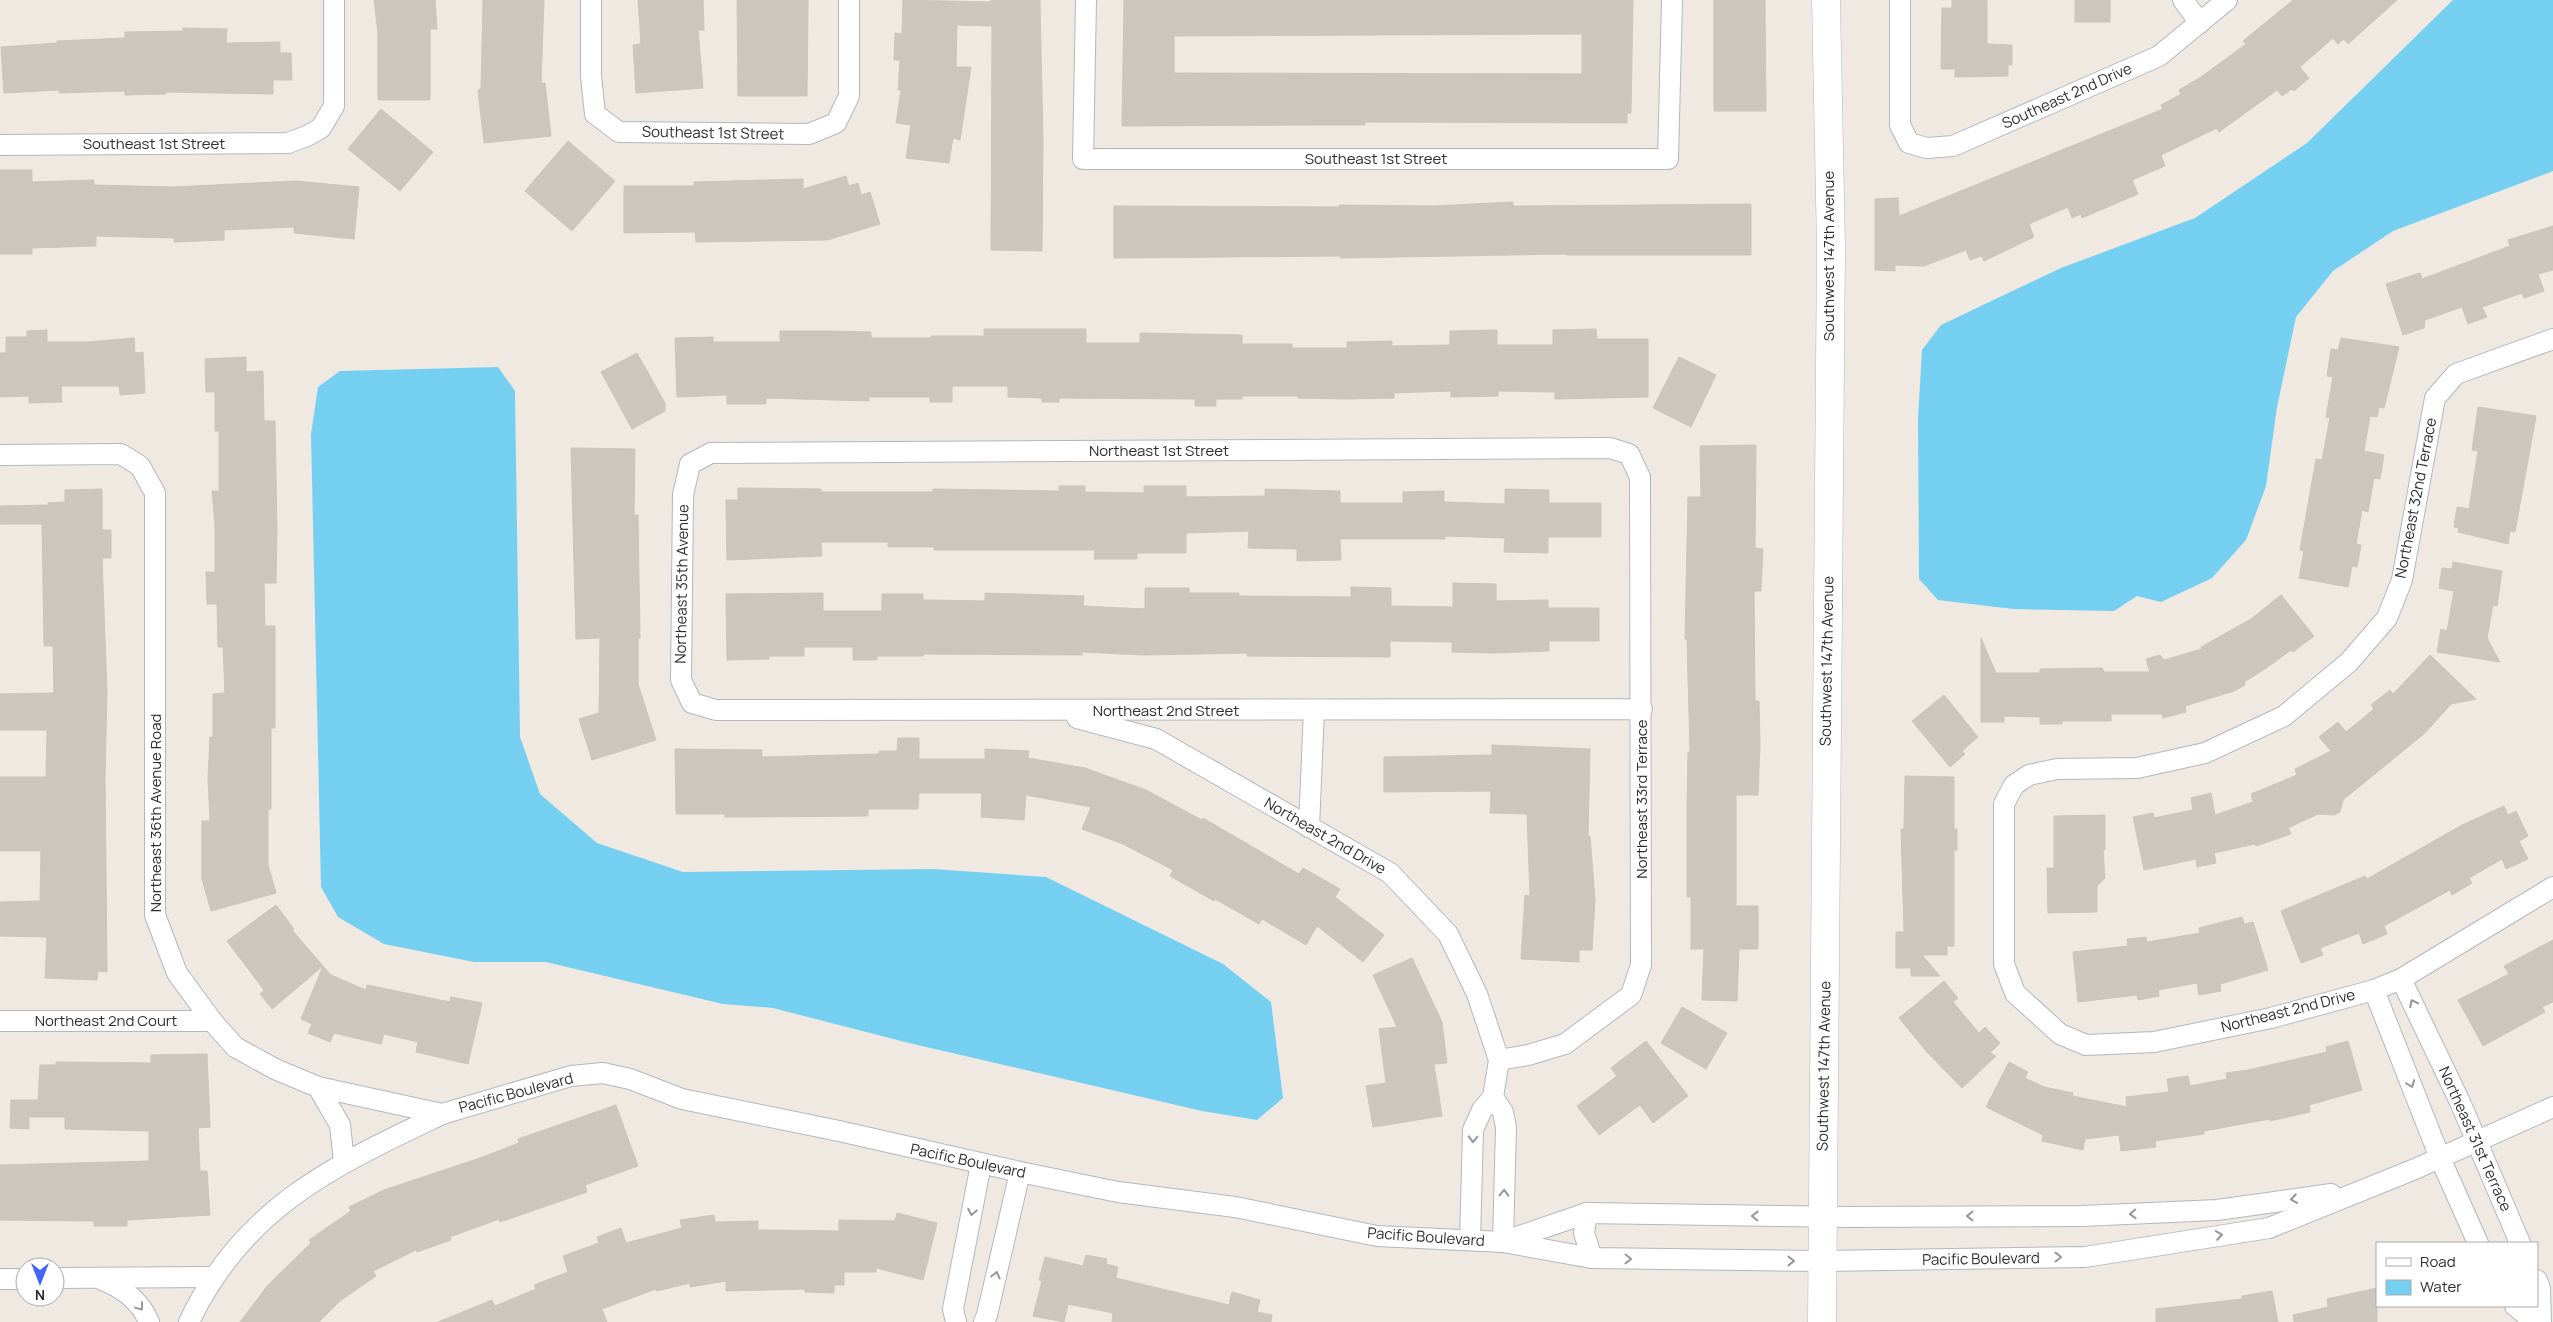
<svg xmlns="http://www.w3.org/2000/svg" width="2553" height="1322" font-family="Manrope,sans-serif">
<rect width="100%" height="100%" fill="#efe9e1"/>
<g fill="#75cff0">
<path d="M2453 0H2553V171L2393 231 2333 271 2296 317 2277 407 2266 486 2246 540 2212 578 2161 602 2137 596 2114 611 2013 609 1938 600 1919 579 1918 418 1922 350 1941 325 2061 268 2195 218 2307 143Z"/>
<path d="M498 367 515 391 520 737 540 794 597 843 683 872 933 869 1046 877 1223 964 1271 1002 1283 1098 1257 1120 1202 1111 909 1043 773 1008 723 1004 546 962H474L384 944 338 917 321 887 311 434 318 387 340 371Z"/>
</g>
<g fill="#cbc7bf" stroke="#cbc5ba" fill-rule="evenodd">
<path d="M374 0H435L437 29H430V100H378V33Z"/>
<path d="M483 0H544L541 83H545L551 136 484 143 478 90 481 89Z"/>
<path d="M638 0H703L704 30H698L703 88 636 93 633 45 641 44Z"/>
<path d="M737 0H808L807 96H738Z"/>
<path d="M903 0 990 2 991 0H1040L1043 142 1042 251 991 250 992 26 957 25 956 67H971L960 140 953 138 949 163 906 158 911 125 896 123 901 90H898L900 60H894L895 33 902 34Z"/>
<path d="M1124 0H1633L1631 113H1627V123L1365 122V125H1309L1122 126ZM1582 34V74L1174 73V36Z"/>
<path d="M1714 0H1765L1766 111H1714Z"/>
<path d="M1952 0H1987V44L2012 45V65H2008V76L1955 77V69H1941L1942 8H1952Z"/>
<rect x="2075" y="0" width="35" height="22"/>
<path d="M2293 0H2397L2348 44 2344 39 2338 44 2333 38 2300 67 2309 78 2294 91 2292 89 2282 96 2277 90 2219 132 2217 128 2161 155 2165 166 2132 180 2138 194 2082 218 2081 214 2072 218 2068 207 2029 224 2034 237 1984 261 1982 256 1970 260 1966 250 1924 266 1895 265V271L1875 270V199L1898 198 1899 216 2163 109 2161 105 2181 94 2179 90 2201 77 2246 44 2243 41Z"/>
<path d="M183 28 227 29 226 43 280 42V53H291L292 80H273V94L166 92V94L125 95V91L59 93V90L4 93 1 47 57 43V41L125 38V32L183 31Z"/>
<path d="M381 109 433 152 400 191 348 149Z"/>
<path d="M568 141 615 181 572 231 525 191Z"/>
<path d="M0 170H32V182L94 180V185L173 187 296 181 359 187 354 239 294 233V227L224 230V240L174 242V238L96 236V246L32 248V254H0Z"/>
<path d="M846 176 849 186 858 183 861 195 870 192 880 224 827 240 696 242 695 232 624 233V186H694V182L803 179V189Z"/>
<path d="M1513 202V206H1525L1751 204V255H1566V254L1340 258V256L1114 258V206L1339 207V205L1434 206Z"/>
<path d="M2553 226V270L2538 274 2544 291 2524 298 2522 293 2482 307 2487 317 2468 324 2462 307 2425 320 2424 328 2403 335 2386 284 2420 273 2422 279 2510 246 2508 240Z"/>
<path d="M984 329H1086V343H1140V333L1242 335V344H1292V348H1347V342L1392 341V346L1450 345V331L1497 330V345H1553V330L1596 329 1597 339H1648V397L1555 399V392L1498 391V396L1451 397V391L1394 393V398L1348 399 1298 398V396H1242V399H1216V406H1195V399L1059 398V402H1042V398L1008 397V386H952V402H930V397H869V401L766 398V404H727V395L677 397 675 338 713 337V342H780V331H827L871 332V338H931V336H984Z"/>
<path d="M47 330V342H88L134 338 135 353 143 352 145 393 120 395 119 386H61L62 402 29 403V396L0 397V353H6V337H27V331Z"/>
<path d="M2341 338 2399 347 2384 408 2379 407 2377 417 2370 416 2364 451 2384 455 2380 479 2374 478 2368 512 2362 510 2356 544 2361 545 2357 567 2352 566 2348 587 2299 578 2304 551 2300 550 2316 459 2322 460 2330 418 2326 417 2333 377 2327 376 2331 349 2338 350Z"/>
<path d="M637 353 665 403V411L632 429 601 372Z"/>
<path d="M246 357V372L263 371 264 421H275L277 528 276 583H264L265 626H275V728H271V809H268V865L276 893 211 911 202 879V821H210L208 779 210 737H213V694L225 693 223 647H218L217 604H207L206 572H215V525L212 491H219V431H215V392H206L205 359Z"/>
<path d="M1679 357 1716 375 1691 427 1653 408Z"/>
<path d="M2478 407 2536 416 2515 532 2510 531 2508 544 2458 532 2459 528 2454 527 2457 507 2469 509 2478 451 2472 450Z"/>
<path d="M1756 445 1755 548 1763 549 1761 591H1754L1755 701H1759L1760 745 1758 795H1736V906H1758V949H1739L1737 1001 1702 1000 1704 949H1691V897H1687V803L1688 752H1690L1687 639H1685L1688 497H1701L1700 446Z"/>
<path d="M571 448 635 449 634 515H638L640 638H638V684L656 740 592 760 579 719 599 713 600 638 576 639Z"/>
<path d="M1059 486H1085V492L1144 493V486H1186V497L1265 496V489L1340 491V503H1403V492L1444 491V502L1505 504V489L1549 490V503H1601V537H1548V553L1504 552 1505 538 1445 536V539H1340L1341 560 1297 561V549L1248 548 1249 531 1186 533V553H1137V559H1094L1095 550H934V547H888V542H821L822 556 727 560 726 500H738V488L821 489V492H933V489L1059 491Z"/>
<path d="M102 489V530H111V558H102L107 693 105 778 107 972 98 971 97 980 45 978 47 937 0 936V902L40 901 41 851H0V777H46L47 730H0V694L54 693 53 646H44L42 524H0V506L48 505V503L65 502V490Z"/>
<path d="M2453 562 2502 571 2497 606 2493 605 2487 638 2500 662 2437 652 2441 629 2447 631 2454 591 2439 588 2442 568 2452 569Z"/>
<path d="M1453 583 1496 584V601L1548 600V608H1599V641H1549V651L1494 653 1452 652V642L1390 641V657L1247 656V653L1144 655 1082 652V655L923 654V656H877V660H853V647H804V656H769V659L727 660 726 594 823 593V611H882V594H923V600L985 601V593L1084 596 1083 606 1145 609V588H1189V593H1239V596L1351 597V587L1391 588V606L1453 607Z"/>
<path d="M2281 595 2314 636 2293 652 2291 650 2265 669 2244 682 2245 685 2234 691 2185 706 2186 712 2163 718 2162 714H2111V721H2062V724H2040V717L2004 716V722H1981V638L1996 673H2040V669L2102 668 2104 672H2150L2146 659 2160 655 2164 660 2202 649 2201 647 2251 619Z"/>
<path d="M2430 655 2476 699 2451 704 2425 733 2343 800 2340 812 2334 815 2318 814 2288 828 2291 834 2256 846 2255 844 2214 853 2216 863 2197 867 2196 859 2144 870 2133 817 2153 813 2154 818 2193 810 2191 798 2211 793 2215 815 2253 802 2251 794 2297 775 2295 769 2331 751 2319 737 2338 722 2346 732 2374 709 2371 705 2390 690 2393 694Z"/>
<path d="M1944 695 1978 737 1962 751 1965 754 1950 767 1912 721Z"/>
<path d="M898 738H919V759H985V749L1029 751 1028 758 1085 768 1146 790 1202 820 1203 818 1299 874 1303 868 1340 889 1335 897 1384 935 1363 962 1317 926 1306 945 1262 919 1259 924 1215 899 1214 901 1170 876 1173 870 1123 844 1082 829 1091 807 1026 795 1024 820 981 817 982 793H919L918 809H868V816L753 817H725V814H676L675 749 762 750V757L879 754V751H897Z"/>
<path d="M1492 745 1590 749 1588 836H1590L1595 899 1592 950H1579V962L1521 959 1525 895 1530 896 1527 814 1490 813 1491 791 1384 792V757L1492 755Z"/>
<path d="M1905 776 1954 777V829H1957V850H1954V946H1947V955H1922L1940 976H1911V968H1896V932H1904L1901 829H1904Z"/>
<path d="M2504 806 2508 815 2516 811 2528 836 2519 841 2528 859 2506 869 2502 859 2469 878 2472 883 2452 895 2450 890 2384 926 2387 934 2363 944 2359 933 2320 948 2323 955 2301 963 2281 911 2365 876 2367 879 2462 825Z"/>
<path d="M2105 815V850H2103L2105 878 2097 886V912L2048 913 2047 868H2054V816Z"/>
<path d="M276 905 294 929 292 930 323 966 272 1009 260 994 264 990 227 941Z"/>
<path d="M2242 917 2244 924 2253 922 2268 970 2220 984 2221 991 2199 995 2197 983 2158 990 2159 996 2138 1000 2137 995 2078 1002 2073 952 2128 946 2127 939 2146 937 2147 942 2200 933 2199 928Z"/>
<path d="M2553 940V1002L2542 1007 2545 1012 2483 1046 2458 1000 2509 974 2504 966Z"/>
<path d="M1412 958 1442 1022 1447 1063 1434 1064 1442 1116 1373 1127 1366 1086 1386 1083 1379 1029 1397 1027 1373 975Z"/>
<path d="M323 966 331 975 366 990 367 985 450 1002 451 997 482 1003 468 1064 416 1052 418 1042 384 1034 381 1044 334 1033 330 1042 308 1033 312 1024 301 1019Z"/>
<path d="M1944 981 1958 998 1953 1002 1979 1033 1985 1027 2000 1043 1990 1053 1996 1056 1962 1088 1927 1052 1899 1018Z"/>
<path d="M1682 1007 1727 1033 1706 1069 1661 1043Z"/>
<path d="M1646 1041 1688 1096 1653 1123 1640 1105 1599 1135 1577 1106 1617 1076 1611 1068Z"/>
<path d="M2348 1041 2362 1090 2309 1105 2310 1112 2270 1121V1119L2204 1131V1134L2155 1141 2156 1147 2121 1151 2119 1135 2085 1139 2083 1150 2042 1141 2043 1135 1986 1107 2009 1062 2028 1072 2025 1078 2044 1087 2073 1093 2072 1096 2127 1107 2126 1097 2169 1092 2167 1079 2188 1076 2190 1086 2227 1079 2226 1073 2248 1070 2327 1052 2326 1047Z"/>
<path d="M207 1054 210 1127 198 1128 200 1171H207L210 1215 127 1220V1226H94V1221L0 1220V1165L149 1161V1131L65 1129V1117H29V1129L10 1128 11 1100H38L40 1065H56V1062L151 1063V1055Z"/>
<path d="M616 1105 638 1166 585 1185 587 1192 500 1222 499 1219 450 1237 451 1240 417 1252 416 1250 373 1271 376 1276 340 1301 319 1322H240L268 1285 311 1243 309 1240 351 1211 349 1207 384 1190 477 1159 519 1143 518 1139Z"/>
<path d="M897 1213 937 1223 923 1280 876 1268V1272H844V1285H834V1293L805 1292V1289L726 1291V1281L690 1287V1283L657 1291 656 1289 602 1309 607 1322H438L492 1300 495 1306 536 1289 534 1285 568 1272 563 1256 599 1243 597 1237 621 1228 626 1243 682 1228 680 1220 714 1215 715 1222 758 1221V1230L839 1231V1220L895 1221Z"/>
<path d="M1086 1255 1107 1259 1106 1264 1118 1267 1116 1278 1229 1305 1232 1292 1260 1300 1257 1312 1272 1315 1271 1322H1112L1113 1313 1068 1304 1064 1322 1033 1316 1042 1281 1039 1280 1045 1257 1083 1266Z"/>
<path d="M2377 1288V1322H2294L2293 1315 2328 1307 2327 1299Z"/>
<path d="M2272 1291 2278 1322H2156V1309L2242 1299V1296Z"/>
</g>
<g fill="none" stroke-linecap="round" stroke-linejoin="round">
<g stroke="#b4b7c1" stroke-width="22">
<g id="street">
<path d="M591 0V76L595 114 619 132 809 134 836 123 849 96V0"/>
<path d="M1086 0 1083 159H1668L1672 0"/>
<path d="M1900 0V125L1909 143 1927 148 1953 146 2159 56 2227 0"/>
<path d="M2183 0 2200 23"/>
<path d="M0 145 288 143 307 136 321 128 334 106V0"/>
<path d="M2553 339 2456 374 2435 398 2402 580 2387 618 2349 662 2284 716 2205 753 2137 768 2057 769 2029 775 2014 785 2004 804V964L2015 993 2060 1034 2086 1045 2154 1042 2271 1018 2374 990 2401 979 2553 887"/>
<path d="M0 455 121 454 140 466 155 493V915L177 973 212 1021 235 1047 275 1069 318 1087 442 1114C334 1166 244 1206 189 1322"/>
<path d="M1077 718 1156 739 1390 873 1448 934 1477 994 1499 1060 1493 1097 1482 1110 1473 1130 1470 1240"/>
<path d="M1309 827 1314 710"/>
<path d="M2401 979 2460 1102 2520 1243"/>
<path d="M2374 990 2440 1158 2478 1243"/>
<path d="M0 1021H212"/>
<path d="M1499 1060 1528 1055 1565 1044 1631 995 1641 965 1640 477 1629 454 1610 448 711 453 690 464 683 495 681 680 692 703 716 710 1642 709"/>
<path d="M318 1087 340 1125 344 1162"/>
<path d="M1493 1097 1503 1112 1506 1127 1503 1242"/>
<path d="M442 1114 571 1076 603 1073 630 1079 682 1099 839 1131 1020 1172 1118 1192 1235 1207 1377 1236 1503 1242 1592 1258 1822 1261 2085 1257 2269 1228 2415 1169 2553 1107"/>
<path d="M1587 1213 1584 1233 1592 1258"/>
<path d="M1505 1241 1587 1213 1849 1217 2082 1216 2217 1210 2331 1194"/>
<path d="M55 1278 213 1277"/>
<path d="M0 1279H25"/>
<path d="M102 1280C123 1288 140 1300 149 1322"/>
<path d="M2537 1280 2540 1288 2541 1322"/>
<path d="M2515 1306 2535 1322"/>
<path d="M956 1322 953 1309 981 1164"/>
<path d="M984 1322 987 1315 1020 1172"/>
</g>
</g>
<g stroke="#b4b7c1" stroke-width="29">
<path id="secondary" d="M1822 1322 1831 247 1826 0"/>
</g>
<use href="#street" stroke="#fff" stroke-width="20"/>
<use href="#secondary" stroke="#fff" stroke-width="28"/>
</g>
<defs><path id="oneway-chevron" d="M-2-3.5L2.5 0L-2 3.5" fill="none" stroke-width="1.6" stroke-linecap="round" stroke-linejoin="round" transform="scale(1.25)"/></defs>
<g stroke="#969696">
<use href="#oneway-chevron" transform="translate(2413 1003) rotate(-117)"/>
<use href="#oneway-chevron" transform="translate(2411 1084) rotate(69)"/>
<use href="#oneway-chevron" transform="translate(1473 1139) rotate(92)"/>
<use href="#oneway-chevron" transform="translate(1504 1193) rotate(-88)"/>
<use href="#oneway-chevron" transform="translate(2294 1199) rotate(172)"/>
<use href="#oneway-chevron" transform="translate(972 1212) rotate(101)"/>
<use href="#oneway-chevron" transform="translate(2133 1214) rotate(178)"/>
<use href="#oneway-chevron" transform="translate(1755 1216) rotate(-179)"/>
<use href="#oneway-chevron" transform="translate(1970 1216) rotate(180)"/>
<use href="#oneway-chevron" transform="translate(2219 1235) rotate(-9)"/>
<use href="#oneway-chevron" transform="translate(2058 1257) rotate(-1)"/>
<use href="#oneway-chevron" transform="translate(1628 1259) rotate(1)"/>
<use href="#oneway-chevron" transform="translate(1791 1261)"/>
<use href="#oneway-chevron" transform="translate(996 1275) rotate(-77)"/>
<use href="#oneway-chevron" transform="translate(140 1307) rotate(53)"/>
</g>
<g text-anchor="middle" stroke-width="4" stroke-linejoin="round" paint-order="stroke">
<g font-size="15" fill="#2e2e2e" stroke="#fff">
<text transform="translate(2067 96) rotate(-24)" y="5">Southeast 2nd Drive</text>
<text transform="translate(713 133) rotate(1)" y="5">Southeast 1st Street</text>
<text x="154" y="149">Southeast 1st Street</text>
<text x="1376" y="164">Southeast 1st Street</text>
<text transform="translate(1829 256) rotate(-90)" y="5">Southwest 147th Avenue</text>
<text x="1159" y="456">Northeast 1st Street</text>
<text transform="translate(2416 498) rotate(-79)" y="5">Northeast 32nd Terrace</text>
<text transform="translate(682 584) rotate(-89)" y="5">Northeast 35th Avenue</text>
<text transform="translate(1827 661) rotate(-89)" y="5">Southwest 147th Avenue</text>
<text x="1166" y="716">Northeast 2nd Street</text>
<text transform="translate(1642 799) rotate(-90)" y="5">Northeast 33rd Terrace</text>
<text transform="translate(156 813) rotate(-90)" y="5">Northeast 36th Avenue Road</text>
<text transform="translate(1325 836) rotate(30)" y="5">Northeast 2nd Drive</text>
<text transform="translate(2288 1011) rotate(-14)" y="5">Northeast 2nd Drive</text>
<text x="106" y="1026">Northeast 2nd Court</text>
<text transform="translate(1824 1066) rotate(-89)" y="5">Southwest 147th Avenue</text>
<text transform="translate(516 1093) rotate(-15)" y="5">Pacific Boulevard</text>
<text transform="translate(2475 1139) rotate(66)" y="5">Northeast 31st Terrace</text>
<text transform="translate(968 1161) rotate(12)" y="5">Pacific Boulevard</text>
<text transform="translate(1426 1237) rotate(4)" y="5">Pacific Boulevard</text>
<text transform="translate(1981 1259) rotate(-1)" y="5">Pacific Boulevard</text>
</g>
</g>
<rect x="2376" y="1242" width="162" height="65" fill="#ffffff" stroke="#ababab"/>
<rect x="2386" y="1258" width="25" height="8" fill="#ffffff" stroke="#ababab"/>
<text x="2420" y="1267" font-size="15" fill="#2e2e2e">Road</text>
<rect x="2386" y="1280" width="25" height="15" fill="#75cff0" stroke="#ababab"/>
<text x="2420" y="1292" font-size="15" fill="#2e2e2e">Water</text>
<g transform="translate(40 1282) rotate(180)"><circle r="24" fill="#ffffff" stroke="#ababab"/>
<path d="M0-4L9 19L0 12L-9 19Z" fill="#4264fb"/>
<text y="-8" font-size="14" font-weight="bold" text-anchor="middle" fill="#2e2e2e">N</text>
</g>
</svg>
